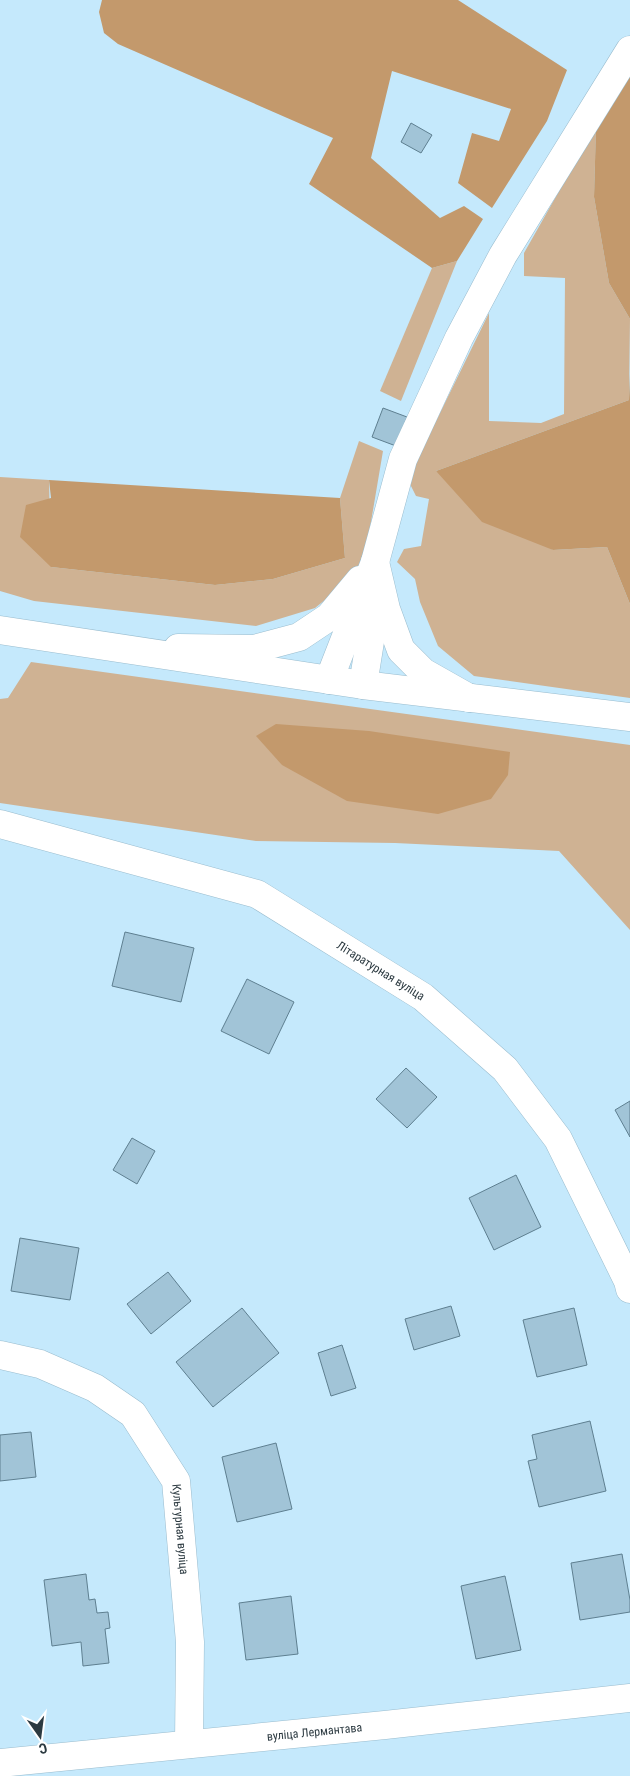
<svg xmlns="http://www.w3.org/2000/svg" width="630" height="1776" font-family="'Roboto Condensed',sans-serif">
<rect width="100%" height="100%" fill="#c5e9fc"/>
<g fill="#cfb293">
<path d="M596 126 594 197 609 283 630 319 629 400 436 471 553 550 607 547 630 604V698L474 676 438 646 420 602 415 579 397 562 404 549 421 546 429 499 416 496 410 484 415 464 489 313V421L541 423 564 414 565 278 524 276V253Z"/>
<path d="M457 261 401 401 380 391 432 268Z"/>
<path d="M359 441 383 451 363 569 315 608 256 626 34 601 0 591V477L49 480 51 567 215 585 273 579 345 558 340 498Z"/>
<path d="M31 662 630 745V930L559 851 395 843 256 841 0 803V699L8 698Z"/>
</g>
<g fill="#c3996c">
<path d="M102 0H458L567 70 547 121 492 208 458 183 472 133 499 141 511 109 392 71 371 158 440 218 464 206 483 219 457 261 432 268 309 184 333 138 118 44 104 33 99 12Z"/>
<path d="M630 70V319L609 283 594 197 596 126Z"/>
<path d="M630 374V604L607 547 553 550 482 522 436 471 629 400Z"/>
<path d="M49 480 340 498 345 558 273 579 215 585 51 567 20 537 26 505 51 498Z"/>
<path d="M276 724 369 731 510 752 508 775 491 799 438 814 347 801 282 765 256 736Z"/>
</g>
<g fill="#a1c4d7" stroke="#5e7f90">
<path d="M411 123 432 135 421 153 401 142Z"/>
<path d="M383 408 407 417 396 446 372 437Z"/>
<path d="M125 932 194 948 181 1002 112 986Z"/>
<path d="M247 979 294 1002 269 1054 221 1031Z"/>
<path d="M406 1068 437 1097 407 1128 376 1099Z"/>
<path d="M630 1101V1137L615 1110Z"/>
<path d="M132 1138 155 1151 137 1184 113 1170Z"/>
<path d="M516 1175 541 1227 494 1250 469 1198Z"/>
<path d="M20 1238 79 1248 70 1300 11 1291Z"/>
<path d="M168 1272 191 1301 151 1334 127 1304Z"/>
<path d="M451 1306 460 1336 414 1350 405 1319Z"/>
<path d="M242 1308 279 1353 213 1407 176 1362Z"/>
<path d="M574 1308 587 1365 537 1377 523 1320Z"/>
<path d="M342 1345 356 1388 331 1396 318 1353Z"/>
<path d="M590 1421 606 1491 539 1507 528 1461 537 1459 532 1435Z"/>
<path d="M31 1432 36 1477 0 1481V1435Z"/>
<path d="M276 1443 292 1509 237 1522 222 1457Z"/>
<path d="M622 1554 630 1600V1612L580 1620 571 1563Z"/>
<path d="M86 1574 89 1600 95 1599 97 1613 108 1612 110 1628 105 1629 109 1663 83 1666 81 1642 52 1646 44 1580Z"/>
<path d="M505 1576 521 1650 476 1659 461 1586Z"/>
<path d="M291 1596 298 1654 246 1660 239 1603Z"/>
</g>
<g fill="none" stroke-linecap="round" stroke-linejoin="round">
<g stroke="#99bcce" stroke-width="29">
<g id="minor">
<path d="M375 562 386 609 401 650 423 672 469 698"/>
<path d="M178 648 254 649 299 637 329 617 360 580"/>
<path d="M329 680 375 562 403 459 459 338 503 255 630 50"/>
<path d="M363 685 376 604V591"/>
<path id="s1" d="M0 824 257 894 423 997 505 1069 558 1139 628 1281 630 1289"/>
<path id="s2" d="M0 1355 40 1364 95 1388 133 1414 176 1481 190 1642 189 1744"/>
<path id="s3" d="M0 1763 385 1725 630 1698"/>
</g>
</g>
<g stroke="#99bcce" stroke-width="29">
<path id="major" d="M0 630 363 685 630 717"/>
</g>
<use href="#minor" stroke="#fff" stroke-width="28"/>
<use href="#major" stroke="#fff" stroke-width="28"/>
</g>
<g text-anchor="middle" stroke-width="4.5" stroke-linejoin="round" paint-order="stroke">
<g font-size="12" fill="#2c3a41" stroke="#fff">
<text dy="4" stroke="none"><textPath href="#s1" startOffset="412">Літаратурная вуліца</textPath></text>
<text dy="4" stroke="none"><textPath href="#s2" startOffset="275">Культурная вуліца</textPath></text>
<text dy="4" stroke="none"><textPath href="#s3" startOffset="316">вуліца Лермантава</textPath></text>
</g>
</g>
<g transform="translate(40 1736) rotate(166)" stroke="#ffffff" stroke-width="4" paint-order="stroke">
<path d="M0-4L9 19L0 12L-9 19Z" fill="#2c3a41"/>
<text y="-8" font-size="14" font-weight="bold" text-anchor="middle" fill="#2c3a41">С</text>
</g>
</svg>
